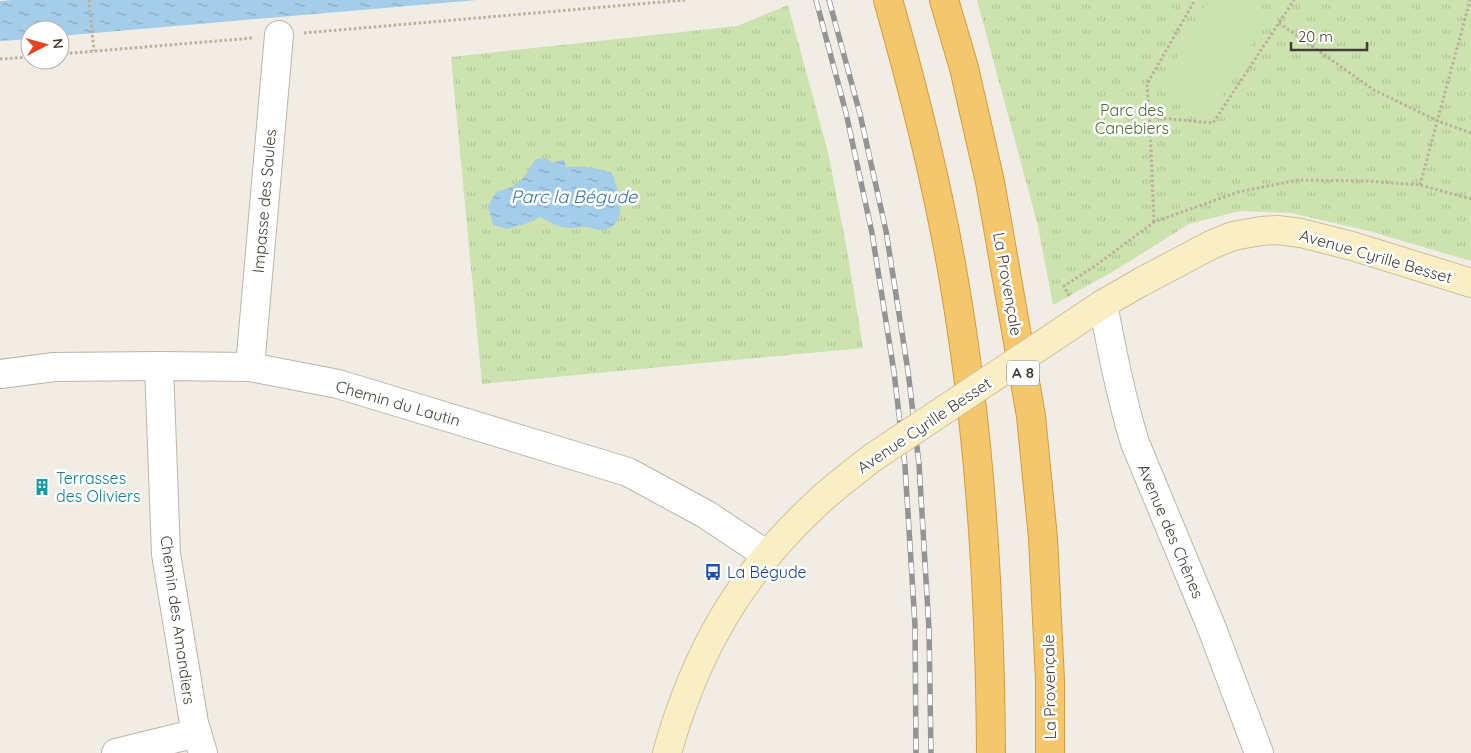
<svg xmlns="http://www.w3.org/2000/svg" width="1471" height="753" font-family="Quicksand,sans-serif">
<defs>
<pattern id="grass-tufts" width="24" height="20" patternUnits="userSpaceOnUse" patternTransform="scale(1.25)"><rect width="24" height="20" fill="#cce3af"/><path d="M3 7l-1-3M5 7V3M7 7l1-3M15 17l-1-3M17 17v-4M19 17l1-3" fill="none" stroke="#b0c497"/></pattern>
<pattern id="water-ripples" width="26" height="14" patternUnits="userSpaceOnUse" patternTransform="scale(1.25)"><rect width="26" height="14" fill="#a4cdea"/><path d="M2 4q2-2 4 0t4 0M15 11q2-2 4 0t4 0" fill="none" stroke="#87a8be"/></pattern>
</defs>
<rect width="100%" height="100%" fill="#f1ede4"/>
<g fill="url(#grass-tufts)">
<path d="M977 0H1471V261L1369 231 1291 213 1240 211 1189 224 1114 271 1053 305 1038 226Z"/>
<path d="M788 5 828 152 847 250 863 348 482 384 451 57 737 26Z"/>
</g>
<path fill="#cce3af" d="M1209 0H1240L1268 16 1211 116 1160 87Z"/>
<g fill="url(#water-ripples)">
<path d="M13 0H477L60 36V30H30V39L0 41V1Z"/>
<path d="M545 158 553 163 564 159 566 167C582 166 597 167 612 173 617 189 629 216 610 228 607 229 603 230 599 230 595 230 591 227 587 227 581 226 574 229 568 228 556 227 550 221 539 217L525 224 507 229 493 225 488 206 496 192C522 185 521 181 536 159Z"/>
</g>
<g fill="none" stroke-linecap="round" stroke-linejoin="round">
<g stroke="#bcb5a8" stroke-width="30">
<g id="street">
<path d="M1103 304C1112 351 1121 397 1135 443L1211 626 1259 753"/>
<path d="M159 366 166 554 194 723 203 753"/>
<path d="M250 367 279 35"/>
<path d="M0 374 54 367 159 366 250 367 338 384 628 472 707 515 767 555"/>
<path d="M116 753 197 733"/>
</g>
</g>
<g stroke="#cec097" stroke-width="30">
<g id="secondary">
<path d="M1073 324 1103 304 1141 282 1211 245 1233 236 1261 231 1277 230 1301 233 1352 246 1471 283"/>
<path d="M667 753C695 654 738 577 813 507 831 489 852 474 872 458"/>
</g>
</g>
<g stroke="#d29c3e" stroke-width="30">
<g id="highway">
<path d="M888 0C915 95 939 190 955 287 981 441 990 597 991 753"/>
<path d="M944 0 964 68 990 182 1031 416 1043 538 1050 680V753"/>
</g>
</g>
<g stroke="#bcb09a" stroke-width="3" stroke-dasharray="2.5 2.5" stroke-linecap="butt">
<path d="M89 0 94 51"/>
<path d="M1279 23 1374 90 1438 121 1471 133"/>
<path d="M304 33 685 0"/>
<path d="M60 54 253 38"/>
<path d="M0 59 30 57"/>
<path d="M1149 117 1213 123 1294 0"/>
<path d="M1420 185 1470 0"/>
<path d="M1154 222 1150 124 1147 84 1195 0"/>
<path d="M1069 296 1064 286 1095 266 1154 222 1238 192 1298 180 1367 181 1420 185 1471 199"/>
</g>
<use href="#street" stroke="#fff" stroke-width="28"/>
<use href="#secondary" stroke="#faeec5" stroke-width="28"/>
<use href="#highway" stroke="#f4c76d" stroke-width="28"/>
<g stroke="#949494" stroke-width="5.5">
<g id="rail">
<path d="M816 0 846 113 872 233 894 372 905 466 915 625 916 753"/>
<path d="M829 0 860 114 886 231 908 371 919 464 929 629 931 753"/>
</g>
</g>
<use href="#rail" stroke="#fff" stroke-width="4" stroke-dasharray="11" stroke-linecap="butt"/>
<g stroke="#cec097" stroke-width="30" stroke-linecap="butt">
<path id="secondary-bridge" d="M872 458 1073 324"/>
</g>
<use href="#secondary-bridge" stroke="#faeec5" stroke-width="28"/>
</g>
<defs>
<g id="building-bare" transform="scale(1.35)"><path d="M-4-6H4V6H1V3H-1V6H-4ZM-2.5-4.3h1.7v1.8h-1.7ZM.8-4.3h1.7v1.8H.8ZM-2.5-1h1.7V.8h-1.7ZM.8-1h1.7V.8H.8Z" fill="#0f9aa8" stroke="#fff" stroke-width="2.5" paint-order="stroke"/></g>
<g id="bus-bare" transform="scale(1.35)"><path d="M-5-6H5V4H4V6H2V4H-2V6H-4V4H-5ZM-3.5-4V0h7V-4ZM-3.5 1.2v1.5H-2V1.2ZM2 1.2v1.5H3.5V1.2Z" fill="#1a4fb4" stroke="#fff" stroke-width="2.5" paint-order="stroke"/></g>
</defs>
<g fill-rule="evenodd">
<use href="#building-bare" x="42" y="487"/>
<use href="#bus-bare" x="713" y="572"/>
</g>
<g text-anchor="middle" stroke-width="5" stroke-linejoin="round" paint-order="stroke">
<rect fill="#fff" stroke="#7b7772" stroke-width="1" x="1007" y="360.5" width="32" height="25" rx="4"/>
<g font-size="15" font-weight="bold" fill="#433d35">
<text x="1023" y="378">A 8</text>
</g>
<g font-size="16" fill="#46702d" stroke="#fff">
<text x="1132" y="116">Parc des<tspan x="1132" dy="18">Canebiers</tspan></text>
</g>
<g font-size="16" fill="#433d35" stroke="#fff">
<text transform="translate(264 201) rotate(-85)" y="6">Impasse des Saules</text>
<text transform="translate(1376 256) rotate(16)" y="6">Avenue Cyrille Besset</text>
<text transform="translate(1008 284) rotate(80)" y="6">La Provençale</text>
<text transform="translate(398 403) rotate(16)" y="6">Chemin du Lautin</text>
<text transform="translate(924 425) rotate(-34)" y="6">Avenue Cyrille Besset</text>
<text transform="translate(1171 531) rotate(67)" y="6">Avenue des Chênes</text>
<text transform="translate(178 620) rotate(82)" y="6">Chemin des Amandiers</text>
<text transform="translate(1049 687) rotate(-91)" y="6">La Provençale</text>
</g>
<g font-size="16" fill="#0d838f" stroke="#fff" text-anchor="start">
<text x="56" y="484">Terrasses<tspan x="56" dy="18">des Oliviers</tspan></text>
</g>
<g font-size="16" fill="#164399" stroke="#fff" text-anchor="start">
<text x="727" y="578">La Bégude</text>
</g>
<g font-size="18" font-style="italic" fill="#3677a6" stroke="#fff">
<text x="574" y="203">Parc la Bégude</text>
</g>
</g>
<g transform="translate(45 45) rotate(84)"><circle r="24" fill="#ffffff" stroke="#b4b1ae"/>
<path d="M0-4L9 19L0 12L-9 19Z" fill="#eb4021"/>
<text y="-8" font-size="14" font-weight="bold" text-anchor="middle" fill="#433d35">N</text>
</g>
<path d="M1291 42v8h76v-8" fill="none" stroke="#433d35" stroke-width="2.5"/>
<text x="1298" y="42" font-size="15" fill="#433d35" stroke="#ffffff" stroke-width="4" paint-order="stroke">20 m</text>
</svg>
